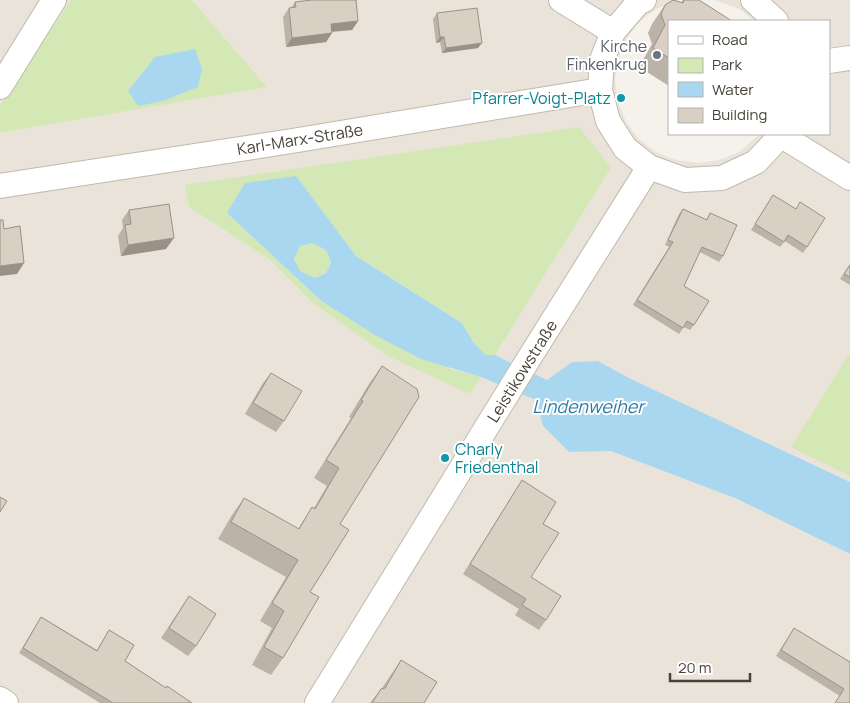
<svg xmlns="http://www.w3.org/2000/svg" width="850" height="703" font-family="Manrope,sans-serif">
<rect width="100%" height="100%" fill="#f5f1eb"/>
<g fill="#e9e3d9">
<path d="M0 0H71L0 106Z"/>
<path d="M192 0H680L656 9 639 22 626 39 618 59 615 80 618 102 626 122 639 139 656 152 676 160 698 163 719 160 739 152 760 134H829V21H755L739 9 715 0H850V482L629 378 598 361 572 362 547 380 495 355 611 168 189 207 270 260 313 303 470 394 481 377 536 400 543 426 569 452 611 450 735 498 850 554V703H0V133L267 87Z"/>
</g>
<g fill="#d4e8b5">
<path d="M71 0H192L267 87 0 133V106Z"/>
<path d="M579 127 611 168 495 355H486L474 343 462 323 356 256 296 177 227 213 320 300 452 369 481 377 470 394 388 356 313 303 270 260 189 207 185 185Z"/>
<path d="M312 243 326 250 331 262 326 273 315 278 299 271 294 258 300 246Z"/>
<path d="M850 353V476L791 447Z"/>
</g>
<g fill="#a9d7f0" fill-rule="evenodd">
<path d="M195 49 202 69 198 87 163 101 138 106 128 91 155 57Z"/>
<path d="M296 176 356 256 462 323 474 343 486 355H495L547 380 572 362 598 361 629 378 850 482V554L735 498 611 451 569 452 543 426 536 400 481 377 421 359 375 335 320 300 227 213 245 183ZM312 243 326 250 331 262 326 273 315 278 300 271 294 259 300 246Z"/>
</g>
<g fill="none" stroke-linecap="round" stroke-linejoin="round">
<g stroke="#c1b9ad" stroke-width="26">
<g id="street">
<path d="M561 0 613 32"/>
<path d="M644 0 638 3 613 32 602 60 600 90 608 121 625 148 649 167 685 180 722 178 756 162 782 134"/>
<path d="M753 0 776 21"/>
<path d="M829 61 850 58"/>
<path d="M0 87 54 0"/>
<path d="M782 136 850 178"/>
<path d="M0 186 292 141 600 90"/>
<path d="M0 699 6 703"/>
<path d="M317 703 528 360 649 167"/>
</g>
</g>
<use href="#street" stroke="#fff" stroke-width="24"/>
</g>
<g fill="#bbb2a8">
<path d="M683 0H699L669 21V86L639 67 652 44 648 33 652 24 665 5 681 2Z"/>
<path d="M295 2 358 21 352 30 332 32V33L326 42 286 47 283 17 289 8H291Z"/>
<path d="M437 13 478 48 442 53 440 42 436 43 433 19Z"/>
<path d="M769 201 807 247 803 253 785 241 780 247 751 230Z"/>
<path d="M683 209 706 220 710 213 723 256 719 262 700 252 684 286 694 325 690 330 684 327 679 334 633 305 669 247 665 245 679 214Z"/>
<path d="M129 210 166 249 121 256 118 236 123 228 122 220Z"/>
<path d="M850 264V285L840 279Z"/>
<path d="M382 366 340 524 310 592 283 658 271 675 252 665 272 628 260 621 286 577 218 539 232 515 244 498 298 529 312 507 314 508 327 486 314 478 351 418 349 417 369 384Z"/>
<path d="M271 373 284 421 276 432 245 414 263 383Z"/>
<path d="M522 480 543 524 531 577 546 620 539 630 515 615 519 609 463 574Z"/>
<path d="M189 596 196 646 188 656 161 638Z"/>
<path d="M41 617 97 650 109 630 125 661 166 688 192 703H100L19 653Z"/>
<path d="M794 628 850 662V703L840 696 776 656Z"/>
<path d="M401 660 424 703H370L381 689 382 688Z"/>
</g>
<g fill="#999188">
<path d="M358 21 352 30 325 32 331 24Z"/>
<path d="M332 33 326 42 286 47 292 38Z"/>
<path d="M440 37H444L440 42 436 43Z"/>
<path d="M482 43 478 48 442 53 446 48Z"/>
<path d="M174 238 166 249 121 256 128 245Z"/>
<path d="M24 263 17 274 0 276V266Z"/>
</g>
<g fill="#dacfc3" stroke="#999188">
<path d="M312 0H356L358 21 331 24 332 33 292 38 289 8 296 7 295 2Z"/>
<path d="M673 0 683 3 684 0H699L732 21H669V58L653 48 665 25 661 14 665 5Z"/>
<path d="M477 8 482 43 446 48 444 37H440L437 13Z"/>
<path d="M773 195 796 209 800 202 825 218 807 247 788 235 784 242 755 224Z"/>
<path d="M169 204 174 238 128 245 125 225 131 224 129 210Z"/>
<path d="M683 209 707 220 710 213 737 225 723 256 702 247 684 286 709 301 694 325 687 321 683 328 637 300 673 242 668 240Z"/>
<path d="M0 220H3L4 229 20 226 24 263 0 266Z"/>
<path d="M850 265V277L844 274Z"/>
<path d="M382 366 417 389 419 397 340 524 349 530 310 592 319 597 283 658 264 647 284 611 272 603 298 560 231 522 244 498 299 529 312 507 315 509 339 468 326 460 363 401 361 400Z"/>
<path d="M271 373 302 391 284 421 253 403Z"/>
<path d="M522 480 556 502 543 524 559 533 531 577 561 596 546 620 522 605 526 599 470 564Z"/>
<path d="M0 497 7 501 0 512Z"/>
<path d="M189 596 216 614 196 646 169 628Z"/>
<path d="M41 617 97 651 109 630 134 645 125 661 166 688 167 686 192 703H113L23 648Z"/>
<path d="M794 628 850 662V703H835L844 689 781 650Z"/>
<path d="M401 660 437 682 424 703H372L381 689 385 688Z"/>
</g>
<circle fill="#6b7280" stroke="#fff" stroke-width="2" cx="657" cy="55" r="5"/>
<g fill="#0f9aa8" stroke="#fff" stroke-width="2">
<circle cx="621" cy="98" r="5"/>
<circle cx="445" cy="458" r="5"/>
</g>
<g text-anchor="middle" stroke-width="4" stroke-linejoin="round" paint-order="stroke">
<g font-size="16" fill="#5b616d" stroke="#fff" text-anchor="end">
<text x="647" y="52">Kirche<tspan x="647" dy="18">Finkenkrug</tspan></text>
</g>
<g font-size="16" fill="#0d838f" stroke="#fff" text-anchor="end">
<text x="611" y="104">Pfarrer-Voigt-Platz</text>
<text x="455" y="455" text-anchor="start">Charly<tspan x="455" dy="18">Friedenthal</tspan></text>
</g>
<g font-size="16" fill="#494239" stroke="#fff">
<text transform="translate(300 139) rotate(-9)" y="6">Karl-Marx-Straße</text>
<text transform="translate(522 371) rotate(-58)" y="6">Leistikowstraße</text>
</g>
<g font-size="18" font-style="italic" fill="#2f79a4" stroke="#fff">
<text x="588" y="413">Lindenweiher</text>
</g>
</g>
<rect x="668" y="20" width="162" height="115" fill="#ffffff" stroke="#b6b3b0"/>
<rect x="678" y="36" width="25" height="8" fill="#ffffff" stroke="#b6b3b0"/>
<text x="712" y="45" font-size="15" fill="#494239">Road</text>
<rect x="678" y="58" width="25" height="15" fill="#d4e8b5" stroke="#b6b3b0"/>
<text x="712" y="70" font-size="15" fill="#494239">Park</text>
<rect x="678" y="82" width="25" height="15" fill="#a9d7f0" stroke="#b6b3b0"/>
<text x="712" y="95" font-size="15" fill="#494239">Water</text>
<rect x="678" y="108" width="25" height="15" fill="#dacfc3" stroke="#b6b3b0"/>
<text x="712" y="120" font-size="15" fill="#494239">Building</text>
<path d="M670 673v8h80v-8" fill="none" stroke="#494239" stroke-width="2.5"/>
<text x="678" y="673" font-size="15" fill="#494239" stroke="#ffffff" stroke-width="4" paint-order="stroke">20 m</text>
</svg>
